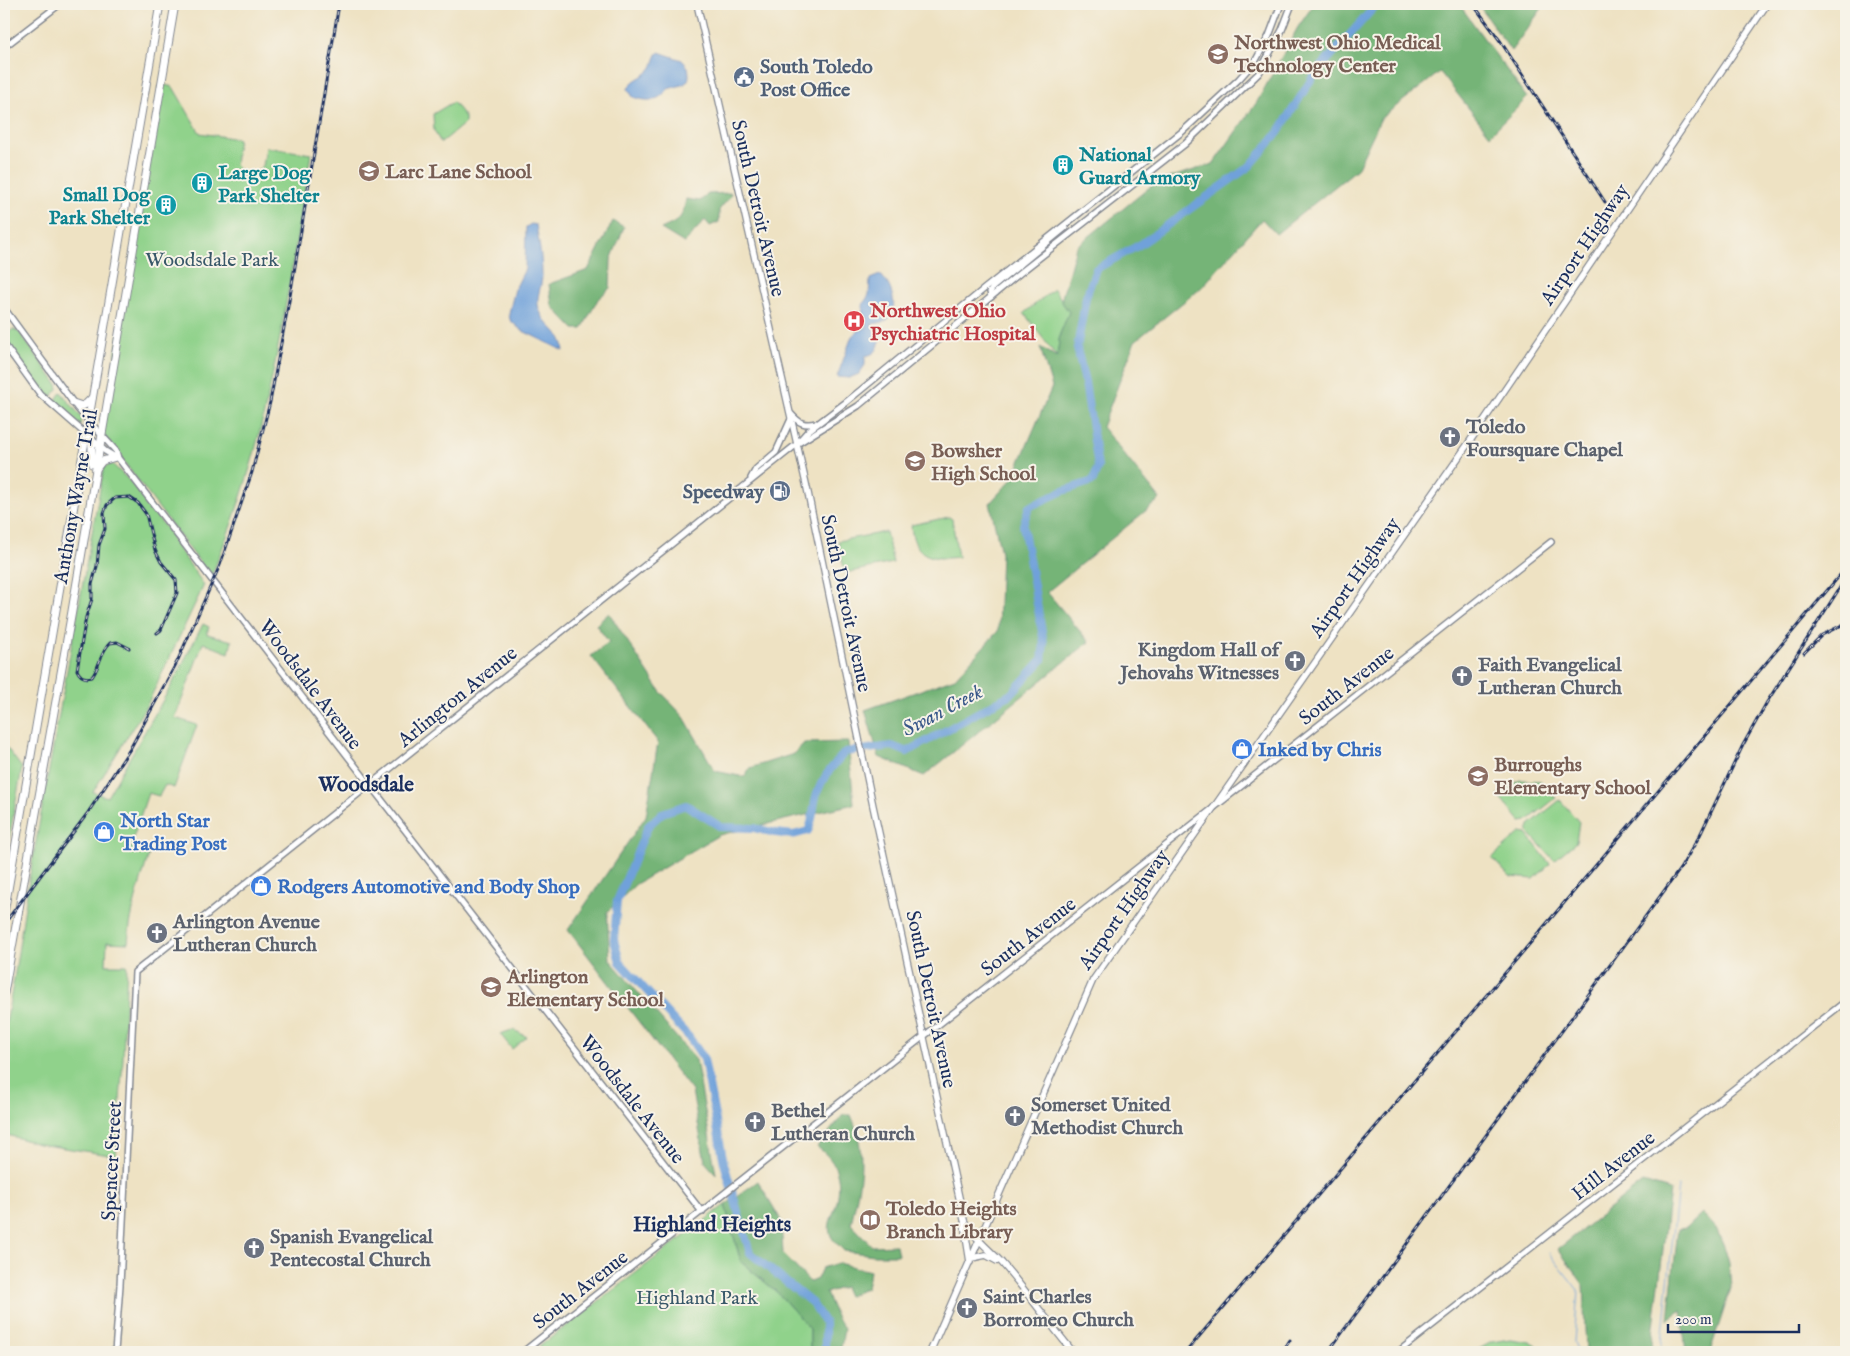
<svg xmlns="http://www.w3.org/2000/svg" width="1850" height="1356" font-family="'IM FELL English',serif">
<rect width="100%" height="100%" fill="#f7f3e8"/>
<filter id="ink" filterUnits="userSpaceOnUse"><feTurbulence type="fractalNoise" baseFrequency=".02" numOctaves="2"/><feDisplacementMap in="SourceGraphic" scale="10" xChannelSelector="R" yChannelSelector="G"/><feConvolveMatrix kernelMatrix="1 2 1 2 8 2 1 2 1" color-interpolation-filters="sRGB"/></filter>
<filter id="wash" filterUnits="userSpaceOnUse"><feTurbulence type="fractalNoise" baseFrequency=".0096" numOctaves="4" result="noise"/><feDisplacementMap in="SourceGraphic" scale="20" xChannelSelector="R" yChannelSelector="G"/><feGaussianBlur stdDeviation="1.12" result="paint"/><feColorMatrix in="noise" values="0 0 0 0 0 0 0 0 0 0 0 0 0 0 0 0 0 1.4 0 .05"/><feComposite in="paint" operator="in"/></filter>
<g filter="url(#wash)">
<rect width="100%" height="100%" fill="#eee2c3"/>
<g fill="#90d28b" stroke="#568074">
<path d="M161 84 173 87 200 133 238 139 235 165 247 179 263 166 266 147 311 154C295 245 283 337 261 426 249 478 231 528 211 577L102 433Z"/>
<path d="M453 102 465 117V123L441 143 434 131 433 114Z"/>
<path d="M1054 289 1070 312 1060 334 1057 357 1024 313Z"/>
<path d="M13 329 19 332 57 384 58 389 52 396 46 395 43 393 4 341V337Z"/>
<path d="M61 392 82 418 81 426 54 403Z"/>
<path d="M112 464 130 481 172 536V539L204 585 148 703 93 792 107 797 170 688 203 624 209 627 207 634 232 641 229 653 203 643 175 718 197 725 174 788 165 785 159 796 148 793 130 847 149 854C140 884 130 912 128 943L107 942 106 965H127L123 1059 116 1156 39 1144 4 1134V1034L14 979 29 880 104 467Z"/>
<path d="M949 517 952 519 958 557C930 561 913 555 911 525Z"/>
<path d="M886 532 893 563 845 573 838 541Z"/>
<path d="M4 744 22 768 4 866Z"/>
<path d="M1520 780 1541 781 1556 798 1527 821 1521 822 1498 795Z"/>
<path d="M1560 800 1579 822 1576 842 1554 860 1528 832 1529 825Z"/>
<path d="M1520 833 1527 834 1550 864 1534 879 1510 877 1492 858Z"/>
<path d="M512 1030 518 1032 527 1037 512 1049 500 1034Z"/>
<path d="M725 1205 741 1262 778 1293 810 1329V1352H532Z"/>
<path d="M1510 1339 1530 1342 1548 1352H1473L1492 1342Z"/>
</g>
<g fill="#74b477" stroke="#48726a">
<path d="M1314 4H1459L1527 98 1490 135 1440 72 1381 118 1357 169 1276 234 1262 219 1202 287 1135 341 1102 427 1160 499 1047 592 1089 642 924 776 879 757 865 710 955 678 998 631 1001 553 990 503 1013 478 1052 387 1040 347 1057 357 1060 334 1069 312 1061 301 1076 247 1156 182 1213 164 1257 102 1298 27Z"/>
<path d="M1478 4H1545L1511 51Z"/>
<path d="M731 193 730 197 719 210V222L710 226 705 220 684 243 661 229C680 220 682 220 686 199L700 201 708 194Z"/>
<path d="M613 221 624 227 611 260 610 288 598 299 582 329H574L552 306 549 284 588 270Z"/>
<path d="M609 613 660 691 684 717 715 771 744 777 750 768 794 754 804 743 848 742 854 804 719 835 636 884 607 912 610 960 696 1060 716 1174 705 1162 692 1091 568 930 646 816 658 742 591 656 609 642 596 625Z"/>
<path d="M843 1115H851C868 1155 860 1183 851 1224L872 1246 896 1245 898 1255H874L844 1251C840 1246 833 1241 831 1236 826 1226 833 1215 836 1206 842 1181 839 1162 817 1147Z"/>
<path d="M758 1181 781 1220 783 1254 810 1282 817 1279 822 1268 838 1263 870 1271 867 1288 848 1296 844 1287 826 1293 837 1319 844 1328 841 1348 845 1352H810V1329L778 1293 741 1262 725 1205Z"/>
<path d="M1643 1182 1670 1190 1651 1352H1586L1583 1284 1558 1249Z"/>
<path d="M1702 1213 1716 1228 1724 1246 1729 1263 1731 1288 1710 1352H1686L1681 1310 1668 1319 1678 1229 1686 1228Z"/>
</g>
<g fill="#6fa1da" stroke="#45689c">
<path d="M659 52 682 60 688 67C692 86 683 84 668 89 658 102 648 102 633 97L628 89C632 79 642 78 650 70 655 65 654 57 659 52Z"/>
<path d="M531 224 536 225C539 242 542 259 542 275 542 288 535 297 539 309 545 328 563 330 564 351L521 330 510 320 509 313 515 289 525 269 526 227Z"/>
<path d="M880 275C890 282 898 304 891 316 887 322 879 323 872 324L873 328 880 337C879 349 876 354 865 356V365L859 374 849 378 837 377 852 336 857 332 867 327 866 324 862 322 863 304 869 295 870 279Z"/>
</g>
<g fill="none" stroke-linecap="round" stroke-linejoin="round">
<g stroke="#6fa1da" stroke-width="1">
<path d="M1549 1253 1578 1290 1574 1342 1578 1352"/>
<path d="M1661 1352 1678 1186"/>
</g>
<path stroke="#6fa1da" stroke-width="8" d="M825 1352V1323L812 1303 750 1253 724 1163 704 1059 689 1037 620 962 614 940 617 901 648 826 662 813 686 805 721 827 754 828 776 833 793 835 808 831C814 819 813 806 817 793 823 776 834 765 845 752L892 746 907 752 1011 694 1042 660 1044 643 1023 525 1029 507 1063 491 1093 481 1098 467 1085 382 1077 348 1086 297 1096 269 1141 244 1250 166 1278 133 1314 75 1377 4"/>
</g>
</g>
<g filter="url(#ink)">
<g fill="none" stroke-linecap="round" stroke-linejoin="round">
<g stroke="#848890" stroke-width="8">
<g id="secondary">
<path d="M4 47 60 4"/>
<path d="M991 297 990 292 993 287 1065 228"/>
<path d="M4 308 77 408 116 451 118 458 370 785 702 1212"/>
<path d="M4 344 40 394 105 451 115 457"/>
<path d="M791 414C799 423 804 426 816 423"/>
<path d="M800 440 808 431 845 403 984 289 1183 131 1239 79 1256 60 1269 36 1281 4"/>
<path d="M751 478 756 469 776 452 791 419"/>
<path d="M115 1352 120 1285 135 972 797 444 858 406 1025 269 1185 144 1259 73 1282 30 1292 4"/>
<path d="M523 1352 1551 542"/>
<path d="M1398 1352 1846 1001"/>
</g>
</g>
<g stroke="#848890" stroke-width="8">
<g id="primary">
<path d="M697 4 807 488 873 806 964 1220C968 1232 992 1252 1002 1263 1027 1292 1049 1323 1073 1352"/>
<path d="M964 1224 970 1262"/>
<path d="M972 1258 986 1255 997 1261"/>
<path d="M930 1352 1093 980 1470 441 1767 4"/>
</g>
</g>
<g stroke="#848890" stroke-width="9">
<g id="highway">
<path d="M73 403 82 406 86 404 92 398"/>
<path d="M90 427 92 447V464"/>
<path d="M96 469 102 461 116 457"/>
<path d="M4 913 160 4"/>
<path d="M4 993 72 611 175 4"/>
</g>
</g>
<use href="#secondary" stroke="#fff" stroke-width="5"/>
<use href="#primary" stroke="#fff" stroke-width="5.5"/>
<use href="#highway" stroke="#fff" stroke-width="7"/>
<g stroke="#1b2f5e" stroke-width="3">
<g id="rail">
<path d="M1473 4 1501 42 1605 202"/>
<path d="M129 648 117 642 110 643C100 652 100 667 92 677 85 679 80 677 77 670L86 617 92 599V584L97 566 99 545 105 529 104 513 107 505 115 498 129 497 138 503 146 514 155 550 161 562 176 580 177 593 161 630 157 633"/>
<path d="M1804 653 1822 635 1846 623"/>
<path d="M4 924 87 814 130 749 177 662 220 565 252 472 270 402 291 290 339 4"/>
<path d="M1186 1352 1846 568"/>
<path d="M1282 1352 1290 1340"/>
<path d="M1328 1352 1680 869 1700 835 1743 745 1767 702 1846 578"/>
</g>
</g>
<use href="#rail" stroke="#f7f3e8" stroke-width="1" stroke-dasharray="4" stroke-linecap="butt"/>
</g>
</g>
<defs>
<g id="university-disc" transform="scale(1.125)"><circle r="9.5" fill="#8d6e63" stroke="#f7f3e8"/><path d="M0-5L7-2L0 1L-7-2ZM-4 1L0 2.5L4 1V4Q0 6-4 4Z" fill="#fff"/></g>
<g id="civic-disc" transform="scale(1.125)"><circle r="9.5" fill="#5c6f8a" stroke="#f7f3e8"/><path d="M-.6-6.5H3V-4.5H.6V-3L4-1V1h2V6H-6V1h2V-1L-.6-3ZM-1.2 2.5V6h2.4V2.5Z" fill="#fff"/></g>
<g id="building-disc" transform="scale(1.125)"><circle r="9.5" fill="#0f9aa8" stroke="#f7f3e8"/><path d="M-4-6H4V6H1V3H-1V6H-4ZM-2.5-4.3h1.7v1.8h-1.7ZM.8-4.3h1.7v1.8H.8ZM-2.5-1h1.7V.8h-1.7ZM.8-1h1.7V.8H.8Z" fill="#fff"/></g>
<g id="school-disc" transform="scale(1.125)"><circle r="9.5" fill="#8d6e63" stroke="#f7f3e8"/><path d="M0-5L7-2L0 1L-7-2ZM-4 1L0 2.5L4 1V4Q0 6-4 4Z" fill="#fff"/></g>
<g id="hospital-disc" transform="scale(1.125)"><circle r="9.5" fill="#e0444e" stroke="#f7f3e8"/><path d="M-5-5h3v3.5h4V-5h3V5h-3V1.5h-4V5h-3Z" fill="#fff"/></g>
<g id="church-disc" transform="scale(1.125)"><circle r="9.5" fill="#6b7280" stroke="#f7f3e8"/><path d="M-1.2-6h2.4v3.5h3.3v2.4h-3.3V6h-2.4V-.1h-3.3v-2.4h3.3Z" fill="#fff"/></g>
<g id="fuel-disc" transform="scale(1.125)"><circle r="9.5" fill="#5c6f8a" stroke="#f7f3e8"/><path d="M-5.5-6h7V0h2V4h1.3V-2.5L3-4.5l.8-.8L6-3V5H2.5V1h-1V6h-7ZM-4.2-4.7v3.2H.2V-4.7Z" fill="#fff"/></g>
<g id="shop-disc" transform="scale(1.125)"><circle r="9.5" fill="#3f7fe0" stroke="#f7f3e8"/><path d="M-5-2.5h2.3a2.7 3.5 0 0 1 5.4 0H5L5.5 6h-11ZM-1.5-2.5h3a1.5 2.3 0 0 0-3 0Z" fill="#fff"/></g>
<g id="library-disc" transform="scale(1.125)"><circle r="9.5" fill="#8d6e63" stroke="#f7f3e8"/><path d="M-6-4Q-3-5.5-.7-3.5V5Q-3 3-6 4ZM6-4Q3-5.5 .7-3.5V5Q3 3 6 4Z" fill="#fff"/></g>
</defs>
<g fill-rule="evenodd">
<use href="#university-disc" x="1218" y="54"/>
<use href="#civic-disc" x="744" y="77"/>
<use href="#building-disc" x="1063" y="165"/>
<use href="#school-disc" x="369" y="171"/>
<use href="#building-disc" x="202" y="183"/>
<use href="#building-disc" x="166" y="205"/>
<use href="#hospital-disc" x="854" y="321"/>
<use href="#church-disc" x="1450" y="437"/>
<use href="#school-disc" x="915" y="461"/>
<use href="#fuel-disc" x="780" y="491"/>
<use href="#church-disc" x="1295" y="661"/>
<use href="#church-disc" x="1462" y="676"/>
<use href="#shop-disc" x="1242" y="749"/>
<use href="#school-disc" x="1478" y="776"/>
<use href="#shop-disc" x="104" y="832"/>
<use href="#shop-disc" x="261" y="886"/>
<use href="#church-disc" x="157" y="933"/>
<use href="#school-disc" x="491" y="987"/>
<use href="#church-disc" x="1015" y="1116"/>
<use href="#church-disc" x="755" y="1122"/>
<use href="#library-disc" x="870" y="1220"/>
<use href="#church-disc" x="254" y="1248"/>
<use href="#church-disc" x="967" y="1308"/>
</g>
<g text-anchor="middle" stroke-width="4" stroke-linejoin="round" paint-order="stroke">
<g font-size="20" font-weight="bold" fill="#785e54" stroke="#f7f3e8" text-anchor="start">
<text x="1234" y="49">Northwest Ohio Medical<tspan x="1234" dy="23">Technology Center</tspan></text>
<text x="385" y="178">Larc Lane School</text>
<text x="931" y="457">Bowsher<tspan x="931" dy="23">High School</tspan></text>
<text x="1494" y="771">Burroughs<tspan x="1494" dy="23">Elementary School</tspan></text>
<text x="507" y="983">Arlington<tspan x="507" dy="23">Elementary School</tspan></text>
<text x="886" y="1215">Toledo Heights<tspan x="886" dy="23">Branch Library</tspan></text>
</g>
<g font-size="20" font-weight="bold" fill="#4e5e75" stroke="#f7f3e8" text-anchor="start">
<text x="760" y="73">South Toledo<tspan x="760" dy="23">Post Office</tspan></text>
<text x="764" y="498" text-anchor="end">Speedway</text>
</g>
<g font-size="20" font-weight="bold" fill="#0d838f" stroke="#f7f3e8" text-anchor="start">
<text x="1079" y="161">National<tspan x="1079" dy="23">Guard Armory</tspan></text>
<text x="218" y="179">Large Dog<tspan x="218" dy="23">Park Shelter</tspan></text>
<text x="150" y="201" text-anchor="end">Small Dog<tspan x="150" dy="23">Park Shelter</tspan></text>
</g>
<g font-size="20" fill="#1b2f5e" stroke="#f7f3e8">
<text transform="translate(759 208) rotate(77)" y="7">South Detroit Avenue</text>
<text transform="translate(1584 244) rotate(-56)" y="7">Airport Highway</text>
<text transform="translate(75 496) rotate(-80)" y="7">Anthony Wayne Trail</text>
<text transform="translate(1354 577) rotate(-55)" y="7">Airport Highway</text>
<text transform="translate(847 603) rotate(78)" y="7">South Detroit Avenue</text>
<text transform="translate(311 684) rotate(53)" y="7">Woodsdale Avenue</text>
<text transform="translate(1346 685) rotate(-38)" y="7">South Avenue</text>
<text transform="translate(457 696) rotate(-39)" y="7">Arlington Avenue</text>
<text transform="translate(1123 909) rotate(-55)" y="7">Airport Highway</text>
<text transform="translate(1028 936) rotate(-38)" y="7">South Avenue</text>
<text transform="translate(932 999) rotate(78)" y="7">South Detroit Avenue</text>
<text transform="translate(633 1099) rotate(52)" y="7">Woodsdale Avenue</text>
<text transform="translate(111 1161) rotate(-87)" y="7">Spencer Street</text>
<text transform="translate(1613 1165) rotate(-38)" y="7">Hill Avenue</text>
<text transform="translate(580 1289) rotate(-38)" y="7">South Avenue</text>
</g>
<g font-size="20" fill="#385869" stroke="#f7f3e8">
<text x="212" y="266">Woodsdale Park</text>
<text x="697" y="1304">Highland Park</text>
</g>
<g font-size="20" font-weight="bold" fill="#be3a42" stroke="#f7f3e8" text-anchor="start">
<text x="870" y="317">Northwest Ohio<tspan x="870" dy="23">Psychiatric Hospital</tspan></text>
</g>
<g font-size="20" font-weight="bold" fill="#5b616d" stroke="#f7f3e8" text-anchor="start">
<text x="1466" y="433">Toledo<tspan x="1466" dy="23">Foursquare Chapel</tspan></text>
<text x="1279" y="656" text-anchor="end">Kingdom Hall of<tspan x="1279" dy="23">Jehovahs Witnesses</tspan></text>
<text x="1478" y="671">Faith Evangelical<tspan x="1478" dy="23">Lutheran Church</tspan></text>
<text x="173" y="928">Arlington Avenue<tspan x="173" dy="23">Lutheran Church</tspan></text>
<text x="1031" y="1111">Somerset United<tspan x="1031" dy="23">Methodist Church</tspan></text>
<text x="771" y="1117">Bethel<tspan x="771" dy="23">Lutheran Church</tspan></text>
<text x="270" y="1243">Spanish Evangelical<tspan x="270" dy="23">Pentecostal Church</tspan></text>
<text x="983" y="1303">Saint Charles<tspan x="983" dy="23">Borromeo Church</tspan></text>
</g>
<g font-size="20" font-weight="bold" fill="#366cbe" stroke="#f7f3e8" text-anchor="start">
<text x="1258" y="756">Inked by Chris</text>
<text x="120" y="827">North Star<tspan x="120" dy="23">Trading Post</tspan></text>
<text x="277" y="893">Rodgers Automotive and Body Shop</text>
</g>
<g font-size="21" font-style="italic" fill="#385789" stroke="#f7f3e8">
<text transform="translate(942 710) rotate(-28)" y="7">Swan Creek</text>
</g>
<g font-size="21" font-weight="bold" fill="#1b2f5e" stroke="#f7f3e8">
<text x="366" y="791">Woodsdale</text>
<text x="712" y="1231">Highland Heights</text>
</g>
</g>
<rect width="1850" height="1356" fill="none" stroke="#f7f3e8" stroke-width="20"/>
<path d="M1668 1324v8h131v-8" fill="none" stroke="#1b2f5e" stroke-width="2.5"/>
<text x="1675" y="1324" font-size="15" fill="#1b2f5e" stroke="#f7f3e8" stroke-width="4" paint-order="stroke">200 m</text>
</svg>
